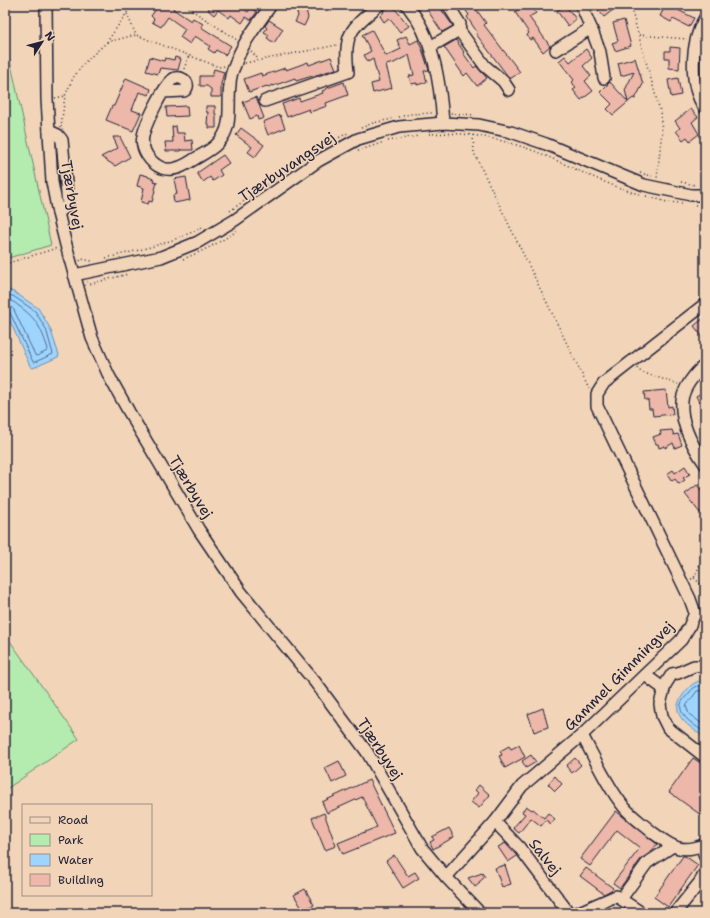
<svg xmlns="http://www.w3.org/2000/svg" width="710" height="918" font-family="'Shantell Sans',sans-serif">
<rect width="100%" height="100%" fill="#f2d5b8"/>
<filter id="ink" filterUnits="userSpaceOnUse"><feTurbulence type="fractalNoise" baseFrequency=".025" numOctaves="2"/><feDisplacementMap in="SourceGraphic" scale="8" xChannelSelector="R" yChannelSelector="G"/><feConvolveMatrix kernelMatrix="1 2 1 2 8 2 1 2 1" color-interpolation-filters="sRGB"/></filter>
<g filter="url(#ink)">
<g fill="#b4ebae" stroke="#6b8674">
<path d="M10 60 51 245 5 259V62Z"/>
<path d="M5 634 79 739 5 790Z"/>
</g>
<g fill="#9ed5fe" stroke="#6c8db0">
<path d="M8 290 14 292 38 308 50 328 59 355 58 357 33 368 30 366 5 310V292Z"/>
<path d="M699 681 705 682V738C691 727 667 715 683 695 688 688 691 684 699 681Z"/>
</g>
<g fill="none" stroke-linecap="round" stroke-linejoin="round">
<g stroke="#546a89" stroke-width="1">
<path d="M5 295 13 296 35 311 46 329 53 354 35 362H33L10 313 8 310H5"/>
<path d="M5 300C11 300 14 302 19 306 37 319 41 328 48 349L47 351 37 356 35 355 14 310 10 306 5 305"/>
<path d="M705 685C697 685 694 687 689 693 686 697 682 700 681 704 678 717 697 726 705 733"/>
<path d="M705 690 697 691 686 706 689 714 705 726"/>
</g>
</g>
<g fill="#edb7a9" stroke="#22223b">
<path d="M150 5H169L174 8 173 9 191 21 193 18 203 24 201 27 231 46 225 55 216 50 214 53 208 49 210 46 195 36 190 44 180 37 185 29 168 17 161 27 152 22 154 19 151 16 156 9Z"/>
<path d="M210 5H238L248 12 251 8 257 12 251 20 246 17 242 23 231 15 229 18 218 10 214 15 208 10 211 6Z"/>
<path d="M295 5H305L308 18 304 26 295 22 298 16Z"/>
<path d="M392 5 409 26 400 32 389 18 384 22 380 16 384 12 383 11Z"/>
<path d="M424 5H438L453 26 442 32Z"/>
<path d="M462 5H473L486 23 484 25 520 72 510 79 476 34 477 32 467 17 469 15Z"/>
<path d="M518 5H531L536 13 529 17 550 46 543 52 533 38 530 40 527 35 529 33 515 12 520 8Z"/>
<path d="M565 5 576 19 568 26 557 11Z"/>
<path d="M594 5H619L604 17Z"/>
<path d="M666 5H668L694 18 689 27 673 19 671 22 660 16Z"/>
<path d="M269 20 283 29 274 43 267 38 269 35 264 32 267 28 265 26Z"/>
<path d="M624 20 631 46 615 51 612 43 618 41 613 23Z"/>
<path d="M372 30 386 56 401 49 397 40 406 36 410 44 418 40 422 49 429 70 424 71 427 82 417 85V83L411 84 409 76 414 75 409 55 394 63 386 65 392 88 373 93 371 84 379 82 373 59 368 62 364 55 371 51 362 35Z"/>
<path d="M456 40 464 52 463 53 474 68 476 66 487 78 477 86 467 73 464 76 444 47Z"/>
<path d="M670 47 680 48 679 69 669 68V58H665V51H670Z"/>
<path d="M586 49 592 58 583 66 591 76 585 81 593 91 581 100 573 90 576 88 572 82 574 80 559 61 565 56 570 62Z"/>
<path d="M150 57 164 61 165 58 174 60 175 57 181 59 178 70 160 68 158 74 146 71Z"/>
<path d="M331 57 336 69 296 81 295 78 273 86V85L268 87 267 86 249 92 244 79 261 73 262 76 285 68 286 70 308 62 309 65Z"/>
<path d="M635 58 643 84 635 99 633 98 613 115 607 109 612 104 600 92 610 82 628 102 625 90 634 72 621 76 618 63Z"/>
<path d="M214 69 224 72 221 84V97H211V89L207 86H200V76H212Z"/>
<path d="M126 78 151 89 149 95 139 92 132 110 141 113 133 131 106 120 112 106H114Z"/>
<path d="M678 78 681 95 671 97 668 80Z"/>
<path d="M344 82 348 95 326 103 327 106 310 112 309 109 287 117 282 104 299 98 300 101 323 93 322 91 327 89V88Z"/>
<path d="M256 97 264 118 258 120 257 116 250 119 243 102Z"/>
<path d="M187 106 188 116 167 117 166 107Z"/>
<path d="M206 106H215V114H216V128H209V124H207L208 112H206Z"/>
<path d="M691 109 698 117 692 122 699 134 690 141 687 137 683 140 676 131 680 128 675 121Z"/>
<path d="M280 115 285 128 268 135 263 122Z"/>
<path d="M176 126 177 133H184L185 141 192 140 193 150H181L180 149 181 151H166L165 142H173L172 127Z"/>
<path d="M241 128 264 145 255 157 248 152 252 147 236 135Z"/>
<path d="M113 137H120L130 157 115 166 101 157 118 148Z"/>
<path d="M223 155 229 163 219 170 222 175 213 181 210 177 203 182 197 173Z"/>
<path d="M140 174 148 176V177L154 179 153 181 157 182 152 202 149 201 148 204 141 202 144 188 137 186Z"/>
<path d="M186 177 190 200 174 203 173 195 177 194 174 179Z"/>
<path d="M705 317V340L694 326Z"/>
<path d="M666 390 668 407 672 406 673 414 653 416 652 409H649L648 400H645L644 392Z"/>
<path d="M705 391V414L696 396Z"/>
<path d="M672 430 674 435 678 434 682 445 675 448 673 443 665 448V446L659 448 658 444H656L653 437 661 434 660 431Z"/>
<path d="M685 466 690 474 683 478 685 480 679 484 675 479 672 481 667 474 673 470 675 473Z"/>
<path d="M697 485 705 495V509L700 513 685 494Z"/>
<path d="M543 708 548 727 534 732 528 714Z"/>
<path d="M519 745 525 757 505 768 499 756 502 755 500 751 509 746 511 749Z"/>
<path d="M531 755 536 762 526 768 522 761Z"/>
<path d="M575 758 581 765 572 773 566 766Z"/>
<path d="M693 758 705 766V818L669 792Z"/>
<path d="M339 761 346 776 332 783 325 768Z"/>
<path d="M555 776 562 784 555 791 548 784Z"/>
<path d="M369 780 395 833 343 854 338 843 377 827 362 797 327 813 322 802Z"/>
<path d="M479 785 490 795 479 808 471 802 478 793 475 790Z"/>
<path d="M526 806 532 810 533 809 544 818 548 813 555 819 551 824 546 820 541 826 531 818 519 833 513 828 525 814 522 812Z"/>
<path d="M616 811 657 844 651 852 641 859 620 888 613 883 640 848 617 830 590 866 580 859Z"/>
<path d="M324 813 336 846 325 850 312 818Z"/>
<path d="M449 828 454 837 433 849 430 842 434 840 432 837Z"/>
<path d="M505 843 517 856 508 862 498 847Z"/>
<path d="M394 855 408 876 415 872 419 878 403 888 386 861Z"/>
<path d="M683 856H685L698 865 668 907 654 897Z"/>
<path d="M505 865 511 884 502 887 495 868Z"/>
<path d="M586 868 613 888 611 890 604 894 580 876Z"/>
<path d="M482 873 485 877 479 882 480 883 475 887 468 878Z"/>
<path d="M305 889 314 905 303 910 294 895Z"/>
</g>
<g fill="none" stroke-linecap="round" stroke-linejoin="round">
<g stroke="#22223b" stroke-width="14">
<g id="minor">
<path d="M46 5 47 99 52 182 58 213 66 245 92 338 109 376 129 412 199 530 241 592 315 682 367 752 422 848 446 877 480 913"/>
<path d="M407 5C434 38 440 82 443 123"/>
<path d="M448 5 460 24 459 30 485 66 503 81 509 90"/>
<path d="M581 5 591 28 600 52 604 78"/>
<path d="M705 18C691 41 688 86 705 108"/>
<path d="M430 47 459 30"/>
<path d="M556 50 591 28"/>
<path d="M163 92 184 91C192 85 184 76 175 78 165 82 145 125 143 136 140 149 150 163 162 168 173 172 184 166 193 160 201 155 212 150 218 143 234 127 227 106 230 85 230 79 232 71 235 65 242 43 258 24 271 5"/>
<path d="M265 101 348 72C343 33 351 29 379 5"/>
<path d="M49 131 58 135 62 140 68 205 58 213"/>
<path d="M74 275 161 257 198 242 235 220 318 161 358 139 399 127 443 123 479 125 511 132 546 144 644 185 691 195H705"/>
<path d="M705 365C695 373 683 388 682 401 680 423 693 447 705 464"/>
<path d="M645 675 664 689 660 704 662 716 668 728 705 757"/>
<path d="M664 689 665 685 672 674 678 673 694 666H705"/>
<path d="M582 735C595 759 607 786 624 807 632 817 643 824 652 832 671 846 681 855 705 844"/>
<path d="M495 822 519 847 569 913"/>
<path d="M702 846 705 857"/>
<path d="M446 877 495 822 522 786 582 735 681 640 689 627 695 613 690 599 597 406V394L604 383 705 304"/>
<path d="M621 899 647 863 673 846"/>
<path d="M577 913 616 896 642 913"/>
<path d="M675 913 700 882 705 873"/>
</g>
</g>
<g stroke="#22223b" stroke-width="1.5" stroke-dasharray="1 3" stroke-linecap="butt">
<path d="M186 5 187 7 237 40"/>
<path d="M630 5 660 111 662 131 657 178"/>
<path d="M127 14 136 35 219 67 225 66"/>
<path d="M639 35 687 39"/>
<path d="M107 42 136 35"/>
<path d="M251 51 259 60"/>
<path d="M245 63 337 45"/>
<path d="M184 69 189 55"/>
<path d="M55 98 65 96"/>
<path d="M451 113 475 115"/>
<path d="M399 117 410 114 433 113"/>
<path d="M61 127 65 96 73 78 85 62 107 42 132 5"/>
<path d="M361 128 373 123 392 119"/>
<path d="M429 134C466 131 503 139 537 152 571 166 603 184 639 194"/>
<path d="M473 135 474 153 589 389"/>
<path d="M388 141 418 136"/>
<path d="M358 151 384 142"/>
<path d="M640 173 652 176"/>
<path d="M681 182 695 185"/>
<path d="M646 196 667 202 682 203"/>
<path d="M695 205 705 206"/>
<path d="M230 211 311 152 348 133"/>
<path d="M106 258C140 250 173 243 204 226"/>
<path d="M183 259C203 251 221 242 238 230"/>
<path d="M80 261 81 259 92 261"/>
<path d="M5 264 57 248"/>
<path d="M87 282 90 284 128 274"/>
<path d="M637 368 641 372 678 384"/>
<path d="M694 578 705 588"/>
<path d="M691 579 694 578 705 553"/>
</g>
<use href="#minor" stroke="#f2d5b8" stroke-width="11"/>
</g>
</g>
<g text-anchor="middle" stroke-width="3" stroke-linejoin="round" paint-order="stroke">
<g font-size="15" fill="#22223b" stroke="#f2d5b8">
<text transform="translate(287 167) rotate(-34)" y="5">Tjærbyvangsvej</text>
<text transform="translate(72 195) rotate(80)" y="5">Tjærbyvej</text>
<text transform="translate(191 487) rotate(59)" y="5">Tjærbyvej</text>
<text transform="translate(619 676) rotate(-45)" y="5">Gammel Gimmingvej</text>
<text transform="translate(380 749) rotate(57)" y="5">Tjærbyvej</text>
<text transform="translate(545 857) rotate(52)" y="5">Salvej</text>
</g>
</g>
<rect width="710" height="918" fill="none" stroke="#f2d5b8" stroke-width="20"/>
<rect x="10" y="10" width="690" height="898" fill="none" stroke="#22223b" stroke-width="1.5" filter="url(#ink)"/>
<rect x="22" y="804" width="130" height="92" fill="#f2d5b8" stroke="#9f8d86"/>
<rect x="30" y="817" width="20" height="6" fill="#f2d5b8" stroke="#9f8d86"/>
<text x="58" y="824" font-size="12" fill="#22223b">Road</text>
<rect x="30" y="834" width="20" height="12" fill="#b4ebae" stroke="#9f8d86"/>
<text x="58" y="844" font-size="12" fill="#22223b">Park</text>
<rect x="30" y="854" width="20" height="12" fill="#9ed5fe" stroke="#9f8d86"/>
<text x="58" y="864" font-size="12" fill="#22223b">Water</text>
<rect x="30" y="874" width="20" height="12" fill="#edb7a9" stroke="#9f8d86"/>
<text x="58" y="884" font-size="12" fill="#22223b">Building</text>
<g transform="translate(42 42) rotate(54)" stroke="#f2d5b8" stroke-width="3" paint-order="stroke">
<path d="M0-3L7 15L0 10L-7 15Z" fill="#22223b"/>
<text y="-6" font-size="11" font-weight="bold" text-anchor="middle" fill="#22223b">N</text>
</g>
</svg>
